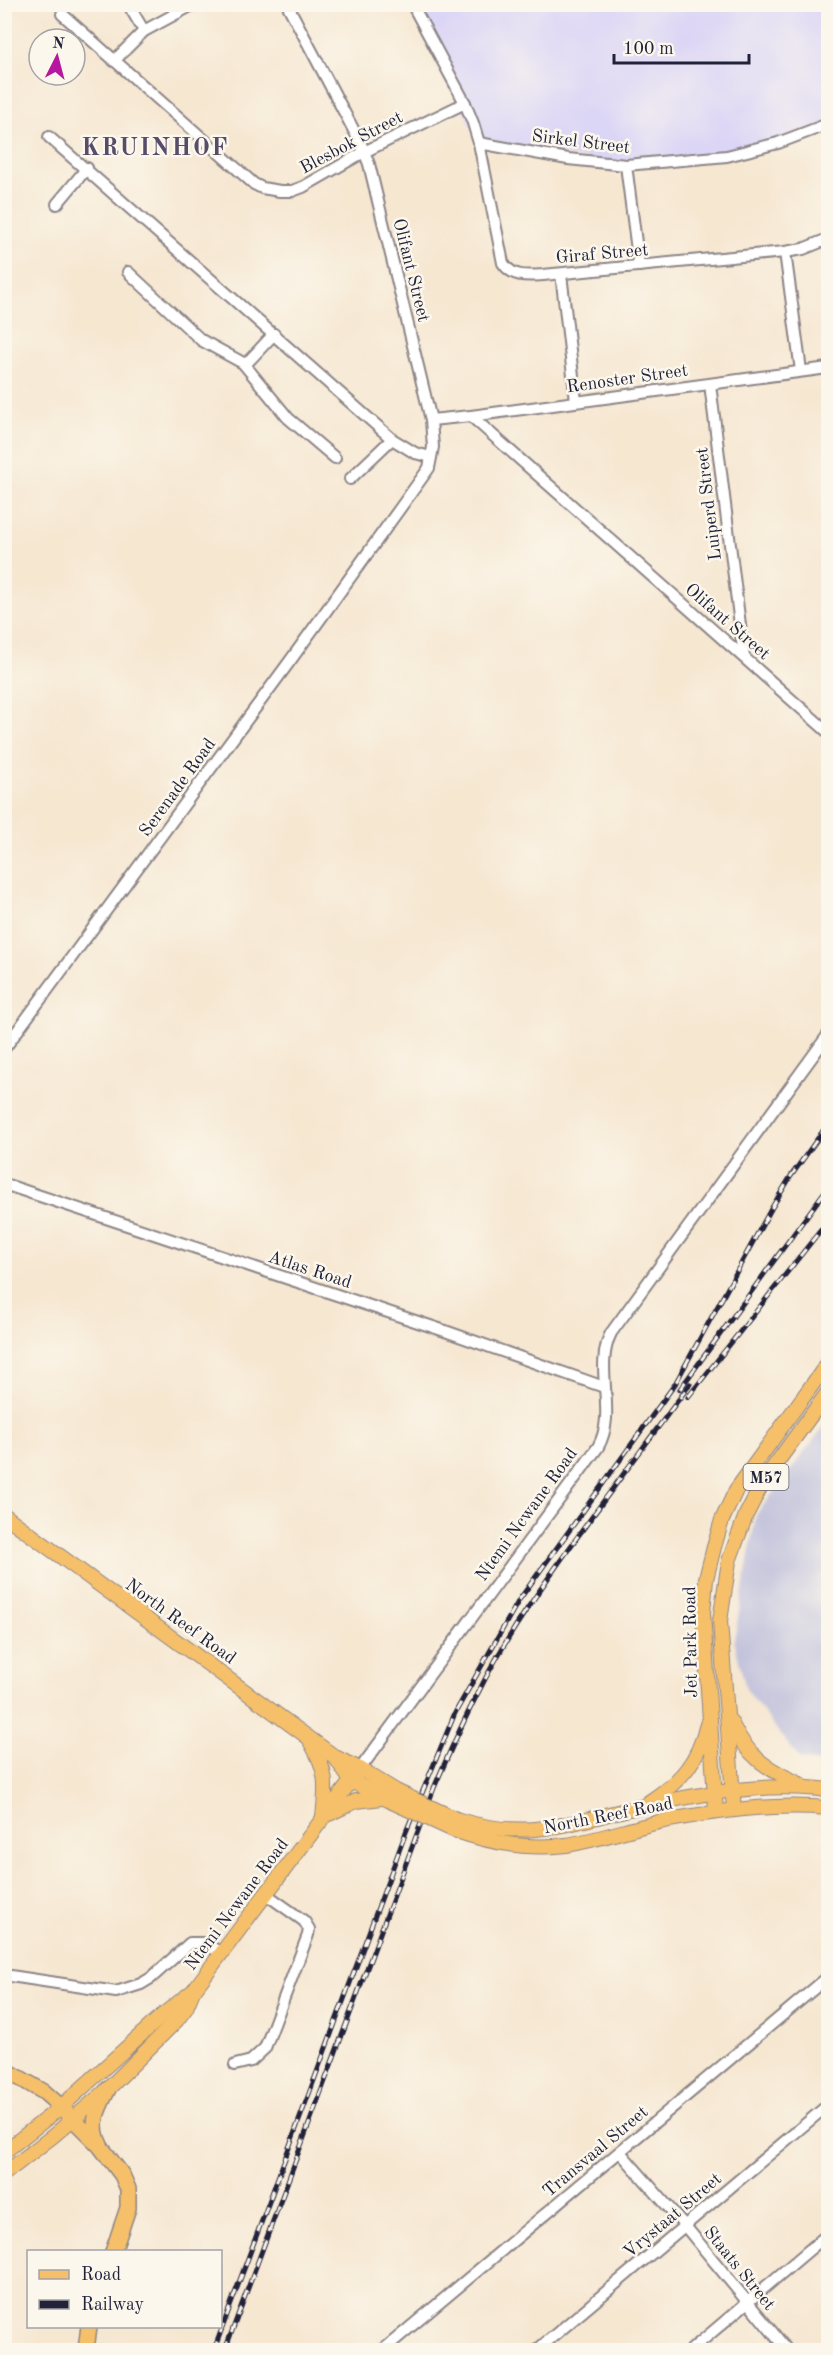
<svg xmlns="http://www.w3.org/2000/svg" width="833" height="2355" font-family="'Old Standard TT',serif">
<rect width="100%" height="100%" fill="#fbf7ec"/>
<filter id="ink" filterUnits="userSpaceOnUse"><feTurbulence type="fractalNoise" baseFrequency=".0167" numOctaves="2"/><feDisplacementMap in="SourceGraphic" scale="12" xChannelSelector="R" yChannelSelector="G"/><feConvolveMatrix kernelMatrix="1 2 1 2 8 2 1 2 1" color-interpolation-filters="sRGB"/></filter>
<filter id="wash" filterUnits="userSpaceOnUse"><feTurbulence type="fractalNoise" baseFrequency=".008" numOctaves="4" result="noise"/><feDisplacementMap in="SourceGraphic" scale="24" xChannelSelector="R" yChannelSelector="G"/><feGaussianBlur stdDeviation="1.35" result="paint"/><feColorMatrix in="noise" values="0 0 0 0 0 0 0 0 0 0 0 0 0 0 0 0 0 1.4 0 .05"/><feComposite in="paint" operator="in"/></filter>
<g filter="url(#wash)">
<rect width="100%" height="100%" fill="#f6e7d1"/>
<path fill="#dcd6f6" d="M410 5H828V125L715 157 626 165 479 143Z"/>
<path fill="#c2c2dc" d="M828 1421V1764L800 1759 777 1730 746 1689 734 1640 756 1515Z"/>
</g>
<g filter="url(#ink)">
<g fill="none" stroke-linecap="round" stroke-linejoin="round">
<g stroke="#8c8486" stroke-width="14">
<g id="minor">
<path d="M128 4 144 31"/>
<path d="M412 4 465 103 473 123 479 143 503 263C513 278 527 276 543 275L785 252 803 249 828 239"/>
<path d="M62 14 254 184 262 188 280 191H292L303 187 364 152 465 103"/>
<path d="M114 61 144 31 194 4"/>
<path d="M49 137 392 439 415 453 431 457"/>
<path d="M479 143 568 159 626 165 727 156 778 143 828 124"/>
<path d="M626 165 639 266"/>
<path d="M57 204 87 168"/>
<path d="M785 252 801 371"/>
<path d="M128 272 201 340 243 363 288 418 335 458"/>
<path d="M561 274 576 401"/>
<path d="M245 365 274 334"/>
<path d="M710 384 744 657"/>
<path d="M471 416 828 732"/>
<path d="M431 420 471 416 828 368"/>
<path d="M350 479 392 439"/>
<path d="M4 1049 290 661 429 468 433 447 431 420 369 164 361 144 287 4"/>
<path d="M4 1184 445 1331 604 1387"/>
<path d="M360 1769 598 1447C618 1412 593 1369 611 1333L828 1035"/>
<path d="M4 1975 116 1992 141 1984 151 1978 190 1943H203L222 1953"/>
<path d="M235 2065 251 2061 265 2048 308 1935 309 1929 304 1921 266 1894"/>
<path d="M620 2152 685 2226 787 2350"/>
<path d="M383 2350 828 1977"/>
<path d="M537 2350 828 2105"/>
<path d="M691 2350 828 2234"/>
</g>
</g>
<g stroke="#8c8486" stroke-width="16">
<g id="major">
<path d="M4 1515 335 1757 360 1769 396 1791"/>
<path d="M730 1721C748 1757 765 1768 800 1784"/>
<path d="M311 1743C327 1770 327 1785 323 1816"/>
<path d="M335 1757 351 1781 392 1802"/>
<path d="M649 1802C681 1781 698 1762 707 1724"/>
<path d="M734 1810 720 1621 729 1561 746 1515 764 1480 828 1392"/>
<path d="M716 1812 703 1613 706 1579 714 1547 722 1520 736 1490 828 1363"/>
<path d="M329 1814 356 1801 382 1798"/>
<path d="M456 1819C531 1843 571 1821 643 1806 704 1793 767 1782 828 1790"/>
<path d="M453 1830C490 1843 527 1850 566 1845 599 1840 631 1828 664 1821 718 1811 773 1803 828 1808"/>
<path d="M4 2152 61 2107 165 2013 193 1991"/>
<path d="M4 2174 53 2136 108 2089 177 2020 186 2008 193 1991 360 1769"/>
</g>
</g>
<g stroke="#8c8486" stroke-width="18">
<g id="highway">
<path d="M4 2069 44 2092 61 2107 100 2146 122 2175 128 2189V2208L113 2252"/>
<path d="M100 2145C89 2123 98 2109 108 2089"/>
<path d="M86 2350 89 2326"/>
</g>
</g>
<use href="#minor" stroke="#fff" stroke-width="10"/>
<use href="#major" stroke="#f6c06b" stroke-width="14"/>
<use href="#highway" stroke="#f6c06b" stroke-width="15"/>
<g stroke="#22223b" stroke-width="5">
<g id="rail">
<path d="M680 1389 828 1187"/>
<path d="M688 1397 828 1221"/>
<path d="M214 2350 406 1832 455 1713 519 1600 675 1384 771 1209 791 1176 828 1124"/>
<path d="M225 2350 434 1788C461 1725 490 1663 529 1606 580 1530 636 1458 690 1384"/>
</g>
</g>
<use href="#rail" stroke="#fbf7ec" stroke-width="3" stroke-dasharray="9" stroke-linecap="butt"/>
<g stroke="#8c8486" stroke-width="16" stroke-linecap="butt">
<g id="major-bridge">
<path d="M396 1791 456 1819"/>
<path d="M392 1802 453 1830"/>
</g>
</g>
<use href="#major-bridge" stroke="#f6c06b" stroke-width="14"/>
</g>
</g>
<g text-anchor="middle" stroke-width="5" stroke-linejoin="round" paint-order="stroke">
<rect fill="#fbf7ec" stroke="#636270" stroke-width="1.5" x="743.5" y="1464" width="45" height="26" rx="4.5"/>
<g font-size="16" font-weight="bold" fill="#22223b">
<text x="766" y="1483">M57</text>
</g>
<g font-size="18" fill="#22223b" stroke="#fbf7ec">
<text transform="translate(581 141) rotate(7)" y="6">Sirkel Street</text>
<text transform="translate(351 142) rotate(-28)" y="6">Blesbok Street</text>
<text transform="translate(602 253) rotate(-5)" y="6">Giraf Street</text>
<text transform="translate(412 270) rotate(76)" y="6">Olifant Street</text>
<text transform="translate(627 378) rotate(-8)" y="6">Renoster Street</text>
<text transform="translate(708 504) rotate(-97)" y="6">Luiperd Street</text>
<text transform="translate(728 621) rotate(41)" y="6">Olifant Street</text>
<text transform="translate(177 787) rotate(-54)" y="6">Serenade Road</text>
<text transform="translate(310 1269) rotate(18)" y="6">Atlas Road</text>
<text transform="translate(526 1514) rotate(-54)" y="6">Ntemi Ncwane Road</text>
<text transform="translate(181 1621) rotate(36)" y="6">North Reef Road</text>
<text transform="translate(690 1642) rotate(-91)" y="6">Jet Park Road</text>
<text transform="translate(608 1815) rotate(-11)" y="6">North Reef Road</text>
<text transform="translate(236 1904) rotate(-53)" y="6">Ntemi Ncwane Road</text>
<text transform="translate(595 2151) rotate(-40)" y="6">Transvaal Street</text>
<text transform="translate(672 2215) rotate(-40)" y="6">Vrystaat Street</text>
<text transform="translate(740 2268) rotate(51)" y="6">Staats Street</text>
</g>
<g font-size="24" font-weight="bold" letter-spacing="1.5" fill="#574d69" stroke="#fbf7ec">
<text x="155" y="155">KRUINHOF</text>
</g>
</g>
<rect width="833" height="2355" fill="none" stroke="#fbf7ec" stroke-width="24"/>
<rect x="27" y="2250" width="195" height="78" fill="#fbf7ec" stroke="#a4a2a5" stroke-width="1.5"/>
<rect x="39" y="2270" width="30" height="9" fill="#f6c06b" stroke="#a4a2a5" stroke-width="1.5"/>
<text x="81" y="2280" font-size="18" fill="#22223b">Road</text>
<rect x="39" y="2300" width="30" height="9" fill="#22223b" stroke="#a4a2a5" stroke-width="1.5"/>
<text x="81" y="2310" font-size="18" fill="#22223b">Railway</text>
<g transform="translate(57 57) rotate(6)"><circle r="28" fill="#fbf7ec" stroke="#a4a2a5" stroke-width="1.5"/>
<path d="M0-4.5L10 22L0 15L-10 22Z" fill="#b5179e"/>
<text y="-9" font-size="16" font-weight="bold" text-anchor="middle" fill="#22223b">N</text>
</g>
<path d="M614 54v9h135v-9" fill="none" stroke="#22223b" stroke-width="3"/>
<text x="623" y="54" font-size="18" fill="#22223b" stroke="#fbf7ec" stroke-width="4.5" paint-order="stroke">100 m</text>
</svg>
